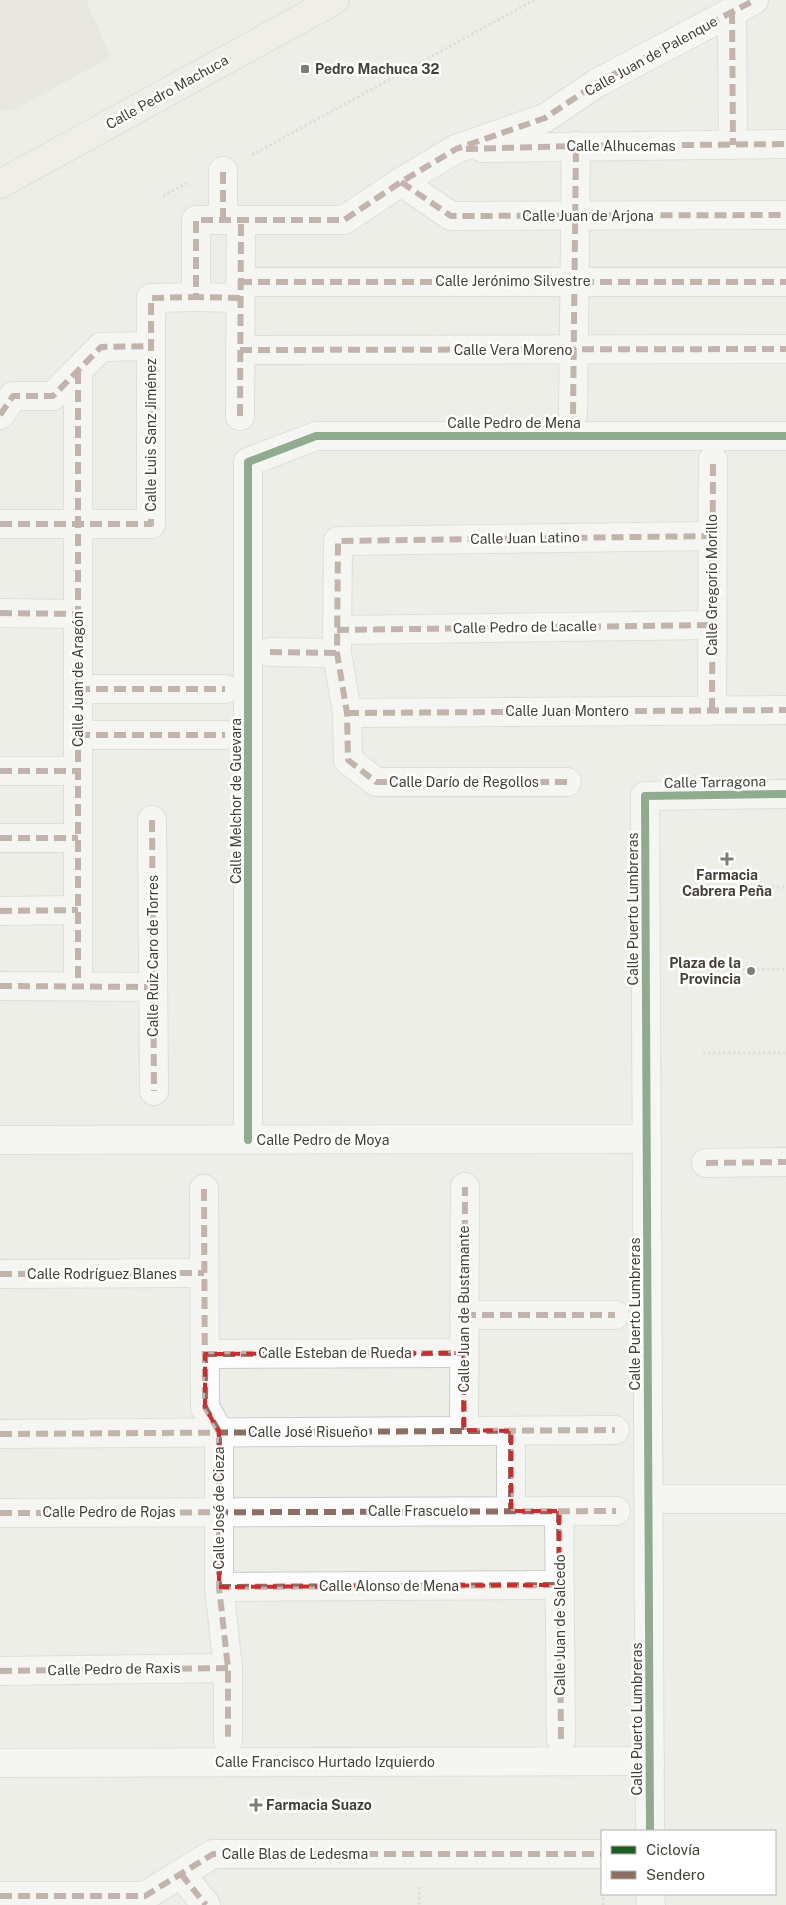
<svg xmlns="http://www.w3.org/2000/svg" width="786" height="1905" font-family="'Public Sans',sans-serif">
<rect width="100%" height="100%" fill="#eeeee9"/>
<path fill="#e2e1d6" d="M0 0H86L111 57 14 110 0 111Z"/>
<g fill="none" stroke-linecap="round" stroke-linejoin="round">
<g stroke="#ccccc6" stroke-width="30">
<g id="minor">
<path d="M732 12 733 145"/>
<path d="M483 148 786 144"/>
<path d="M401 182 451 216 786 215"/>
<path d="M223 220V171"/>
<path d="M240 282H786"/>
<path d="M240 298 196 297V220H344L401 182 456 149 545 118 597 83 754 0"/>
<path d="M240 350 786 349"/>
<path d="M78 372V986"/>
<path d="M573 414 576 146"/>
<path d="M0 415 13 396H53L101 347 151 346"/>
<path d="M240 416 241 220"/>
<path d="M0 524H151V298L196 297"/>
<path d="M0 613 78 614"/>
<path d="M337 630 712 625"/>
<path d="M270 652 337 653"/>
<path d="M78 689H225"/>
<path d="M712 710 713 460"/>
<path d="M347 713 786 710"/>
<path d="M78 735H225"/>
<path d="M0 771H78"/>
<path d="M567 782H376L348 760 347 713 337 653 338 541 712 536"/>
<path d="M152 820 154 1091"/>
<path d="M0 838H78"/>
<path d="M0 911 78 910"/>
<path d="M0 986 153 987"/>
<path d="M0 1140 647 1139"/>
<path d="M248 1140V462L316 436H786"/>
<path d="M706 1163 786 1162"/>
<path d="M204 1189 205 1407 219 1432V1587L228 1668V1741"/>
<path d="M0 1274 204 1273"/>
<path d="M464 1315H615"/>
<path d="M205 1354 464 1353"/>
<path d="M464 1430 465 1187"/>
<path d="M511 1431V1511"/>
<path d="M0 1434 615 1430"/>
<path d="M649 1499H786"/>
<path d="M559 1511 561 1739"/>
<path d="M0 1513 616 1511"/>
<path d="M219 1587 559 1585"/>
<path d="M0 1671 228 1668"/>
<path d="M0 1763 650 1761"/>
<path d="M650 1831 645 796 786 794"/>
<path d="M181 1874 206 1905"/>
<path d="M650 1894 651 1905"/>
<path d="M0 1896H145L213 1854H602"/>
</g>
</g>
<g stroke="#cfceb8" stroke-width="30">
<path id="major" d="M0 184 335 0"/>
</g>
<g stroke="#ccccc7" stroke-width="3" stroke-dasharray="2.5 2.5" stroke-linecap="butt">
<path d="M252 155 534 0"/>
<path d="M163 196 189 182"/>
<path d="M702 887H786"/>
<path d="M702 970 785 969"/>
<path d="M703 1053H786"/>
<path d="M419 1887V1905"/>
<path d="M603 1905V1894"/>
</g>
<use href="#minor" stroke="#fcfcfc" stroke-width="28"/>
<use href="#major" stroke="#efefe4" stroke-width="28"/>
<g stroke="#8d6e63" stroke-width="6" stroke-dasharray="12 6" stroke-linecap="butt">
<path d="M732 12 733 145"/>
<path d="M466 149 576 146 786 144"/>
<path d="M401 182 451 216 786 215"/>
<path d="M223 220V171"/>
<path d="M240 282H786"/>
<path d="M240 298 196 297V220H344L401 182 456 149 545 118 597 83 751 2"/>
<path d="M240 350 786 349"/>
<path d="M78 372V986"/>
<path d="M573 414 576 146"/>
<path d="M0 415 13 396H53L101 347 151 346"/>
<path d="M240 416 241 220"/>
<path d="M0 524H151V298L196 297"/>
<path d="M0 613 78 614"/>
<path d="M337 630 712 625"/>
<path d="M270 652 337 653"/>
<path d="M78 689H225"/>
<path d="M712 710 713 460"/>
<path d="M347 713 786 710"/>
<path d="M78 735H225"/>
<path d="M0 771H78"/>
<path d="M567 782H376L348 760 347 713 337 653 338 541 712 536"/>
<path d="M152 820 154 1091"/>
<path d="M0 838H78"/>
<path d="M0 911 78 910"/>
<path d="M0 986 153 987"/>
<path d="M706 1163 786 1162"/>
<path d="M204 1189 205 1407 219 1432V1587L228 1668V1741"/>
<path d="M0 1274 204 1273"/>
<path d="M464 1315H615"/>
<path d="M205 1354 464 1353"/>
<path d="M464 1430 465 1187"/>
<path d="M511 1431V1511"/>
<path d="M0 1434 615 1430"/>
<path d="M559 1511 561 1739"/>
<path d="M0 1513 616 1511"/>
<path d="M219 1587 559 1585"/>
<path d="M0 1671 228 1668"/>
<path d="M181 1874 206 1905"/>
<path d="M0 1896H145L213 1854H602"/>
</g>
<g stroke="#fff" stroke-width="11">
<g id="cycleway">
<path d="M248 1140V462L316 436H786"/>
<path d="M650 1831 645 796 786 794"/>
</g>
</g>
<use href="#cycleway" stroke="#1b5e20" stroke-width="8"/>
</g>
<path d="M0 0H786V1905H0ZM464 1353V1430L511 1431V1511H559V1585L219 1587V1432L205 1407V1354Z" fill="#eeeee9" fill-opacity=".55" fill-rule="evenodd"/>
<path fill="none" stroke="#d62828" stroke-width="4" stroke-dasharray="10 6" stroke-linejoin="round" d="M464 1353V1430L511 1431V1511H559V1585L219 1587V1432L205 1407V1354Z"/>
<g fill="#7f7e75" stroke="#fff" stroke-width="2">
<rect x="300" y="64" width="10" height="10" rx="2.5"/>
<path d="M724.5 851.5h5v5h5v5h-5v5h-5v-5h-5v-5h5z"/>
<circle cx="751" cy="971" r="5"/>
<path d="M253.5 1797.5h5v5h5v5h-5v5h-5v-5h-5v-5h5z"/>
</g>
<g text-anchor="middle" stroke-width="5" stroke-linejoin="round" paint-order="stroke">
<g font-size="14" fill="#434136" stroke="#fff">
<text transform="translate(651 56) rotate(-29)" y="5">Calle Juan de Palenque</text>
<text transform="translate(167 92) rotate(-29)" y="5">Calle Pedro Machuca</text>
<text x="621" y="151">Calle Alhucemas</text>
<text x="588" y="221">Calle Juan de Arjona</text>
<text x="513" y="286">Calle Jerónimo Silvestre</text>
<text x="513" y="355">Calle Vera Moreno</text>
<text x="514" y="428">Calle Pedro de Mena</text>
<text transform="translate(151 435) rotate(-90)" y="5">Calle Luis Sanz Jiménez</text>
<text transform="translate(525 538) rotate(-1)" y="5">Calle Juan Latino</text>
<text transform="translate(712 585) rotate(-90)" y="5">Calle Gregorio Morillo</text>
<text transform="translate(525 627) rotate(-1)" y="5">Calle Pedro de Lacalle</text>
<text transform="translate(78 679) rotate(-90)" y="5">Calle Juan de Aragón</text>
<text x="567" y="716">Calle Juan Montero</text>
<text x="464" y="787">Calle Darío de Regollos</text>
<text transform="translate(715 782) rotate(-1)" y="5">Calle Tarragona</text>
<text transform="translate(236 801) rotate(-90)" y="5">Calle Melchor de Guevara</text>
<text transform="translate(633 909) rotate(-90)" y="5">Calle Puerto Lumbreras</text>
<text transform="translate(153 956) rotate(-90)" y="5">Calle Ruiz Caro de Torres</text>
<text x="323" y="1145">Calle Pedro de Moya</text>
<text x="102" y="1279">Calle Rodríguez Blanes</text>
<text transform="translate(464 1309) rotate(-90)" y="5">Calle Juan de Bustamante</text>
<text transform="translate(635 1314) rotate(-90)" y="5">Calle Puerto Lumbreras</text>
<text x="335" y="1358">Calle Esteban de Rueda</text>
<text x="308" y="1437">Calle José Risueño</text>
<text transform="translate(219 1508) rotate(-90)" y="5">Calle José de Cieza</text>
<text x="418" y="1516">Calle Frascuelo</text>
<text x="109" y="1517">Calle Pedro de Rojas</text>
<text x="389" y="1591">Calle Alonso de Mena</text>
<text transform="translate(560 1625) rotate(-90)" y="5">Calle Juan de Salcedo</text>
<text transform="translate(114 1669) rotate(-1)" y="5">Calle Pedro de Raxis</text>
<text transform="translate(637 1719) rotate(-90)" y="5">Calle Puerto Lumbreras</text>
<text x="325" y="1767">Calle Francisco Hurtado Izquierdo</text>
<text x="295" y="1859">Calle Blas de Ledesma</text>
</g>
<g font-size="14" font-weight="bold" fill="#434136" stroke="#fff" text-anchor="start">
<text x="315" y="74">Pedro Machuca 32</text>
<text x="727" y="880" text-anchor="middle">Farmacia<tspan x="727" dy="16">Cabrera Peña</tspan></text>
<text x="741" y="968" text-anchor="end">Plaza de la<tspan x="741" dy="16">Provincia</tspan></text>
<text x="266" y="1810">Farmacia Suazo</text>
</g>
</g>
<rect x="601" y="1830" width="175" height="65" fill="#ffffff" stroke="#b4b3af"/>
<rect x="611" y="1846" width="25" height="8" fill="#1b5e20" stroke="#b4b3af"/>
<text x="646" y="1855" font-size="15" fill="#434136">Ciclovía</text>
<rect x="611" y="1871" width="25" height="8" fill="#8d6e63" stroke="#b4b3af"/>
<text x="646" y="1880" font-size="15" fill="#434136">Sendero</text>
</svg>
